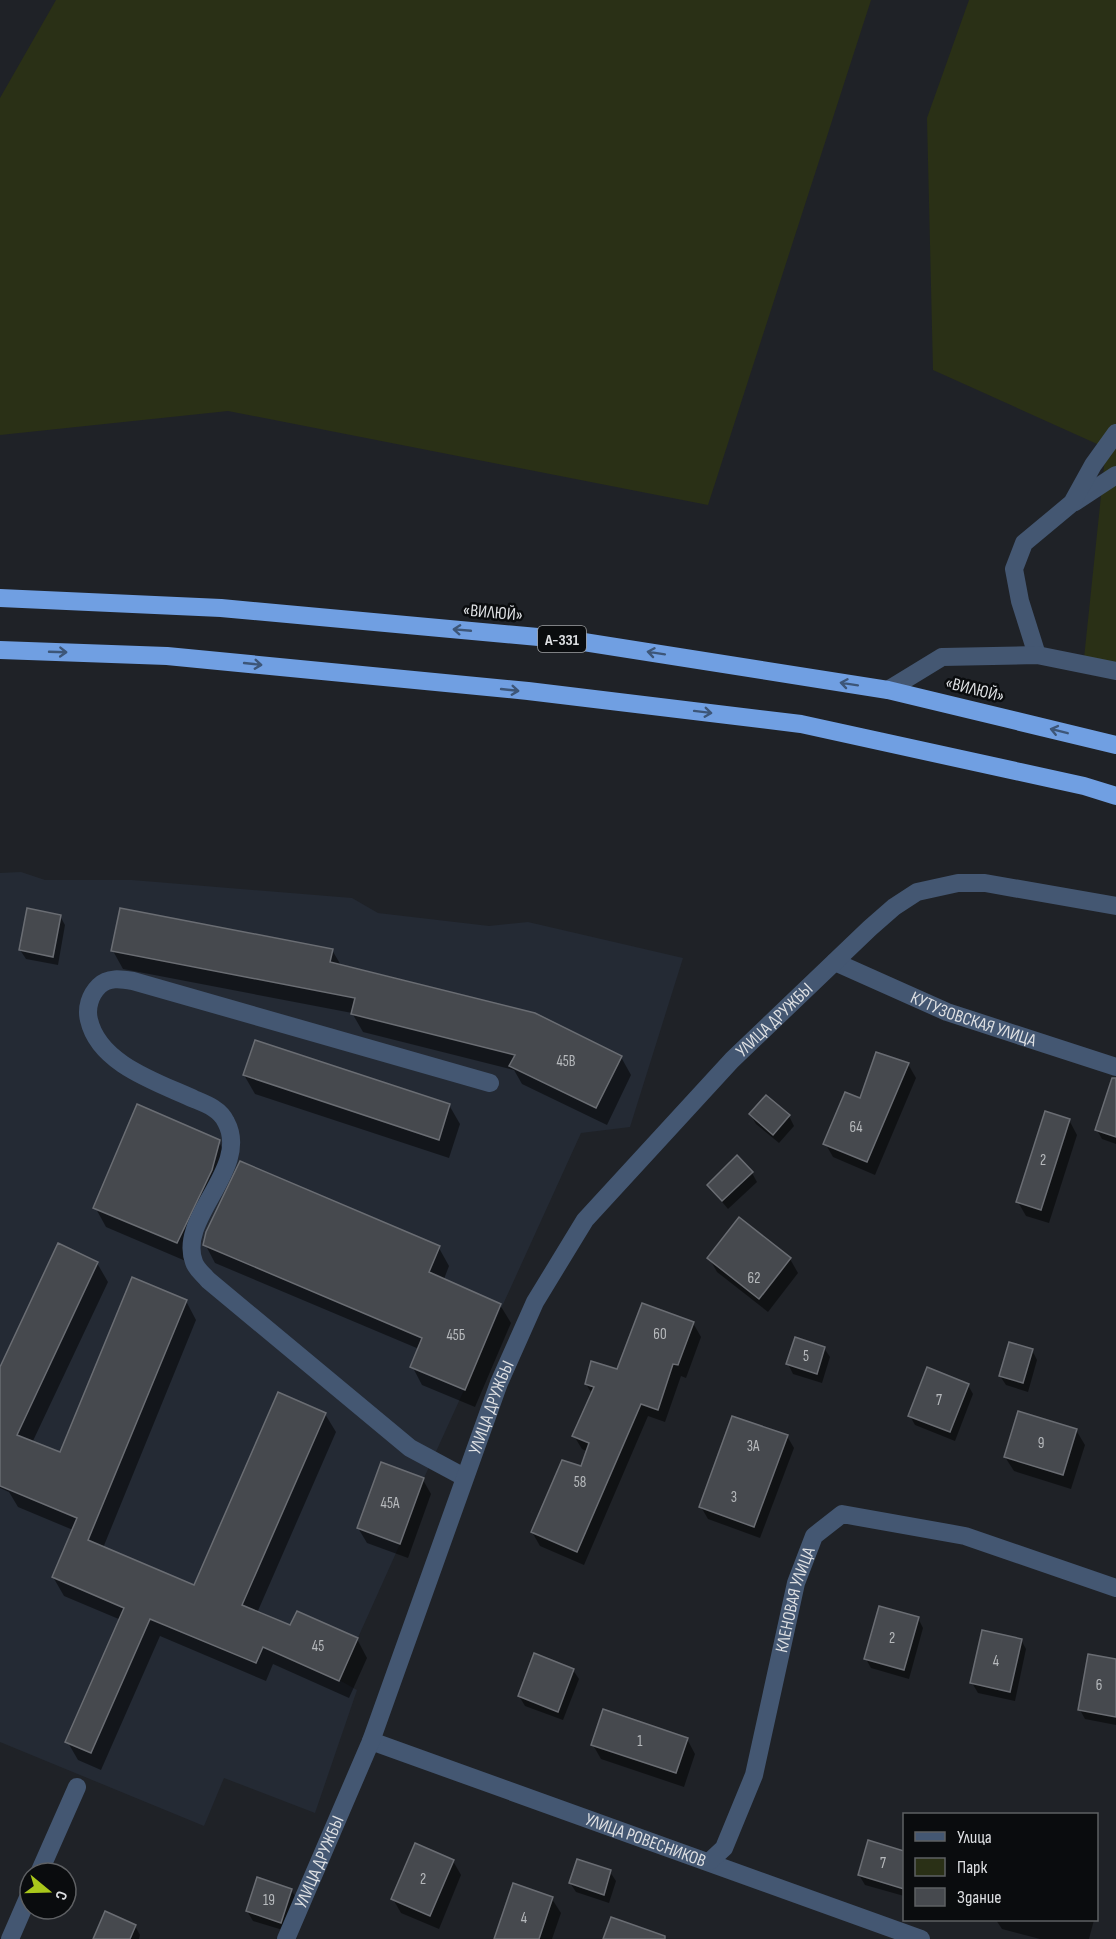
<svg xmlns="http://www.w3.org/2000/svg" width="1116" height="1939" font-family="'Sofia Sans Condensed',sans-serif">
<rect width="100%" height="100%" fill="#1f2227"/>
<path fill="#242a34" d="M21 872 45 880H132L352 898 378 913 489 926 528 922 683 958 630 1127 581 1133 424 1478 400 1544 339 1680 357 1690 315 1813 224 1778 204 1826 0 1742V873Z"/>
<g fill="#2a3016">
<path d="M56 0H871L708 505 228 411 0 435V98Z"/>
<path d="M969 0H1116V675L1083 668 1106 448 933 370 927 118Z"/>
</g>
<g fill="#0007">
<path d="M60 916 65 925 58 965 26 959 20 950Z"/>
<path d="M332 950 342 967 621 1057 631 1075 607 1125 522 1084 514 1070 363 1032 352 1013 123 969 113 951Z"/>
<path d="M908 1064 916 1078 875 1175 833 1157 825 1143Z"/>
<path d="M244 1075 449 1105 460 1124 449 1158 255 1094Z"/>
<path d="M1116 1097V1144L1102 1139 1097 1130Z"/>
<path d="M751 1115 789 1116 794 1126 779 1143 756 1124Z"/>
<path d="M1069 1120 1077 1135 1049 1223 1026 1216 1018 1202Z"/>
<path d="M218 1140 229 1160 188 1262 106 1227 95 1207Z"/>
<path d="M752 1173 757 1182 728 1209 708 1185Z"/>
<path d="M205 1244 439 1248 449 1266 444 1279 500 1305 511 1323 475 1407 422 1385 412 1366 419 1349 215 1263Z"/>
<path d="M709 1258 790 1259 798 1273 768 1312 717 1272Z"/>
<path d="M97 1263 108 1282 32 1443 61 1454 186 1301 196 1320 103 1548 195 1587 325 1414 336 1432 257 1613 291 1627 357 1639 367 1658 349 1698 273 1664 266 1681 160 1636 101 1770 78 1760 67 1741 121 1620 64 1596 53 1577 73 1530 18 1507 9 1492 0 1488V1371Z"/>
<path d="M693 1323 701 1337 686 1378 681 1376 665 1422 648 1416 584 1565 540 1546 532 1532 581 1468 588 1452 582 1449 574 1436 592 1394 586 1384 618 1370Z"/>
<path d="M824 1348 830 1357 822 1383 793 1374 788 1364Z"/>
<path d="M1032 1350 1037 1360 1028 1392 1006 1385 1000 1376Z"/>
<path d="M968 1385 973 1394 955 1441 915 1425 910 1416Z"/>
<path d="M1076 1430 1085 1445 1071 1489 1014 1471 1005 1457Z"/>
<path d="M787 1436 794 1448 760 1538 708 1519 701 1507Z"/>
<path d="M423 1480 431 1494 408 1558 367 1543 358 1528Z"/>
<path d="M918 1618 923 1628 909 1679 871 1668 866 1659Z"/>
<path d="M1021 1640 1026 1649 1015 1701 978 1693 972 1683Z"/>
<path d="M1116 1661V1725L1085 1719 1080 1710Z"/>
<path d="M573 1670 579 1679 563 1720 525 1706 519 1696Z"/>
<path d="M687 1739 695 1754 684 1787 601 1759 593 1745Z"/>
<path d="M869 1842 904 1853V1896L865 1885 859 1875Z"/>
<path d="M453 1861 461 1875 439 1929 401 1913 393 1899Z"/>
<path d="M610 1872 616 1881 609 1903 576 1892 570 1883Z"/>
<path d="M291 1890 297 1899 286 1931 253 1921 247 1911Z"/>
<path d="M552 1899 561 1913 552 1939H496Z"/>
<path d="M996 1920H1094L1089 1939H1040L1002 1929Z"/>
<path d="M135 1926 140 1935 139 1939H95Z"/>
</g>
<g fill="#46494e" stroke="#6a6d73" stroke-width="1.5">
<path d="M27 908 61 915 53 957 19 950Z"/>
<path d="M120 908 333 949 330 962 535 1013 622 1056 596 1108 509 1066 515 1055 351 1014 355 998 111 951Z"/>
<path d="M255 1040 450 1104 439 1140 243 1075Z"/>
<path d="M876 1052 909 1063 867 1162 823 1144 845 1092 860 1098Z"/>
<path d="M1112 1078H1116V1137L1095 1130Z"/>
<path d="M766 1095 790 1115 773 1135 749 1114Z"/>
<path d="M137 1104 220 1140 212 1170 177 1243 93 1208Z"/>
<path d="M1045 1111 1070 1119 1041 1210 1016 1202Z"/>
<path d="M737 1155 753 1172 722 1201 707 1185Z"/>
<path d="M240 1161 440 1246 429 1272 501 1304 465 1390 410 1367 422 1338 203 1245 206 1232Z"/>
<path d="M739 1217 791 1258 759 1299 707 1258Z"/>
<path d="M58 1243 98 1262 17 1435 60 1452 132 1277 187 1300 88 1540 194 1585 278 1392 326 1413 242 1605 290 1625 297 1611 358 1638 339 1681 263 1647 256 1663 150 1619 91 1753 65 1742 124 1608 52 1577 77 1518 0 1486V1367Z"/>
<path d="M642 1303 694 1322 678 1365 673 1364 658 1410 641 1404 577 1552 531 1532 562 1460 581 1466 589 1443 572 1436 594 1387 585 1384 591 1361 617 1369Z"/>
<path d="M795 1337 825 1347 817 1374 786 1364Z"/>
<path d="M1009 1342 1033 1349 1023 1383 999 1376Z"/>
<path d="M927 1367 969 1384 950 1432 908 1416Z"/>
<path d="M1018 1411 1077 1429 1063 1475 1004 1457Z"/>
<path d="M732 1416 788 1435 754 1527 699 1507Z"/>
<path d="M381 1462 424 1478 400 1544 357 1528Z"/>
<path d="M879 1606 919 1617 904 1670 864 1659Z"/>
<path d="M982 1630 1022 1639 1010 1692 970 1683Z"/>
<path d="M534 1653 574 1669 558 1712 518 1696Z"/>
<path d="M1088 1654 1116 1659V1717L1078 1710Z"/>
<path d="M603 1709 688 1738 676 1773 591 1745Z"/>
<path d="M868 1840 904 1851V1889L858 1875Z"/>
<path d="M415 1843 454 1860 430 1916 391 1899Z"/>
<path d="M577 1859 611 1870 604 1895 569 1883Z"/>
<path d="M257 1877 292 1889 281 1923 246 1911Z"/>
<path d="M513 1883 553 1897 539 1939H494Z"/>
<path d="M105 1911 136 1925 130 1939H93Z"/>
<path d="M611 1917 665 1936V1939H603Z"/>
</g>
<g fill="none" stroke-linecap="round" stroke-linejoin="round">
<g stroke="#445772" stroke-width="18">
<path d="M1075 502 1116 475"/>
<path d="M1037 655 1020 601 1014 569 1024 543 1072 503 1093 465 1116 433"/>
<path d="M888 690 942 657 1037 655 1116 671"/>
<path id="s1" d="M835 962 947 1012 1116 1067"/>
<path d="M464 1477 410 1448 208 1280C203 1274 196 1269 194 1262 177 1218 251 1168 226 1122 220 1109 206 1104 194 1099 157 1082 99 1064 89 1020 86 1008 90 995 99 986 108 977 121 979 133 981L490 1083"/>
<path id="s2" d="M371 1741 921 1939"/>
<path id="s3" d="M710 1861 724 1848 754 1775 796 1583 814 1536 842 1514 965 1536 1116 1588"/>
<path d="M39 1873 77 1787"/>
<path d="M10 1939 30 1893"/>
<path id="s4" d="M286 1939 371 1741 499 1383 535 1302 585 1220 732 1060 870 928 894 907 917 892 958 883H985L1116 906"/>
</g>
<g stroke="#709fe2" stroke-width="18">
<path d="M0 598 221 608 571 640 888 690 1116 745"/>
<path d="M0 650 167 656 528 691 801 724 1084 786 1116 796"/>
</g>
</g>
<defs><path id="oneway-shaft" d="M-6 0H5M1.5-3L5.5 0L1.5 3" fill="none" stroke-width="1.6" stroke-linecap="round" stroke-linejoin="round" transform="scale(1.5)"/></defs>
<g stroke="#3d5678">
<use href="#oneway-shaft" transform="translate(462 630) rotate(-175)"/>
<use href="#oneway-shaft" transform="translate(58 652) rotate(2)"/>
<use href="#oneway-shaft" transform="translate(656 653) rotate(-171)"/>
<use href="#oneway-shaft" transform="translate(253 664) rotate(6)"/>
<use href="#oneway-shaft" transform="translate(849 684) rotate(-171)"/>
<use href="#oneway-shaft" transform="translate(510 690) rotate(6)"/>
<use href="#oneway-shaft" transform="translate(703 712) rotate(7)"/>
<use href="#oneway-shaft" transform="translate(1059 731) rotate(-166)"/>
</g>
<g text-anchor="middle" stroke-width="5" stroke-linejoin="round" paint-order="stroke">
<g font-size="15" fill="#b7babd">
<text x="566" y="1066">45В</text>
<text x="856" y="1132">64</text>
<text x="1043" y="1165">2</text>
<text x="754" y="1283">62</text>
<text x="660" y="1339">60</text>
<text x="456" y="1340">45Б</text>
<text x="806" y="1361">5</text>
<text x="939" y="1405">7</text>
<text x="1041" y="1448">9</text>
<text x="753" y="1451">3А</text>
<text x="580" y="1487">58</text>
<text x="734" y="1502">3</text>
<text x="390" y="1508">45А</text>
<text x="892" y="1643">2</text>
<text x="318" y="1651">45</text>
<text x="996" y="1666">4</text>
<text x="1099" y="1690">6</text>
<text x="640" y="1746">1</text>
<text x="883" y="1868">7</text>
<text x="423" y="1884">2</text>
<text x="269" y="1905">19</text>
<text x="524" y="1923">4</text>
</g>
<rect fill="#0a0c0e" stroke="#9ea0a2" stroke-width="1.5" x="538" y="626" width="48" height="26" rx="4.5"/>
<g font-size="16" font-weight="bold" fill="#dddfe2">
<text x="562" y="645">А-331</text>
</g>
<g font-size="18" fill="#dddfe2" stroke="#0a0c0e">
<text transform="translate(493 612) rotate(5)" y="6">«ВИЛЮЙ»</text>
<text transform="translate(975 689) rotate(14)" y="6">«ВИЛЮЙ»</text>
<text dy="6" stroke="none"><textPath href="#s1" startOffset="150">КУТУЗОВСКАЯ УЛИЦА</textPath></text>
<text dy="6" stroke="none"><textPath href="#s4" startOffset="1056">УЛИЦА ДРУЖБЫ</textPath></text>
<text dy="6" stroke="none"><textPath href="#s4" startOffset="570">УЛИЦА ДРУЖБЫ</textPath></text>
<text dy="6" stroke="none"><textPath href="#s3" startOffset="278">КЛЕНОВАЯ УЛИЦА</textPath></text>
<text dy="6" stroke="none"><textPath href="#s2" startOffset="292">УЛИЦА РОВЕСНИКОВ</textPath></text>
<text dy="6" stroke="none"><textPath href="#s4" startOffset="84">УЛИЦА ДРУЖБЫ</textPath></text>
</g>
</g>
<rect x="903" y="1813" width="195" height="108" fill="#0a0c0e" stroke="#5e6063" stroke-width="1.5"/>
<rect x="915" y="1832" width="30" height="9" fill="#445772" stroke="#5e6063" stroke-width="1.5"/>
<text x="957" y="1843" font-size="18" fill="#dddfe2">Улица</text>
<rect x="915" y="1858" width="30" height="18" fill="#2a3016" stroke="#5e6063" stroke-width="1.5"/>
<text x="957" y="1873" font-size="18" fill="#dddfe2">Парк</text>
<rect x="915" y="1888" width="30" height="18" fill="#46494e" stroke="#5e6063" stroke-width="1.5"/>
<text x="957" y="1903" font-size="18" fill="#dddfe2">Здание</text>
<g transform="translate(48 1891) rotate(109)"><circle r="28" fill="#0a0c0e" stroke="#5e6063" stroke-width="1.5"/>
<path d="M0-4.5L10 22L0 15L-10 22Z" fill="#a9c71b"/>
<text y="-9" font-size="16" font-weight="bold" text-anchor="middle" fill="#dddfe2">С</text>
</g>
</svg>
